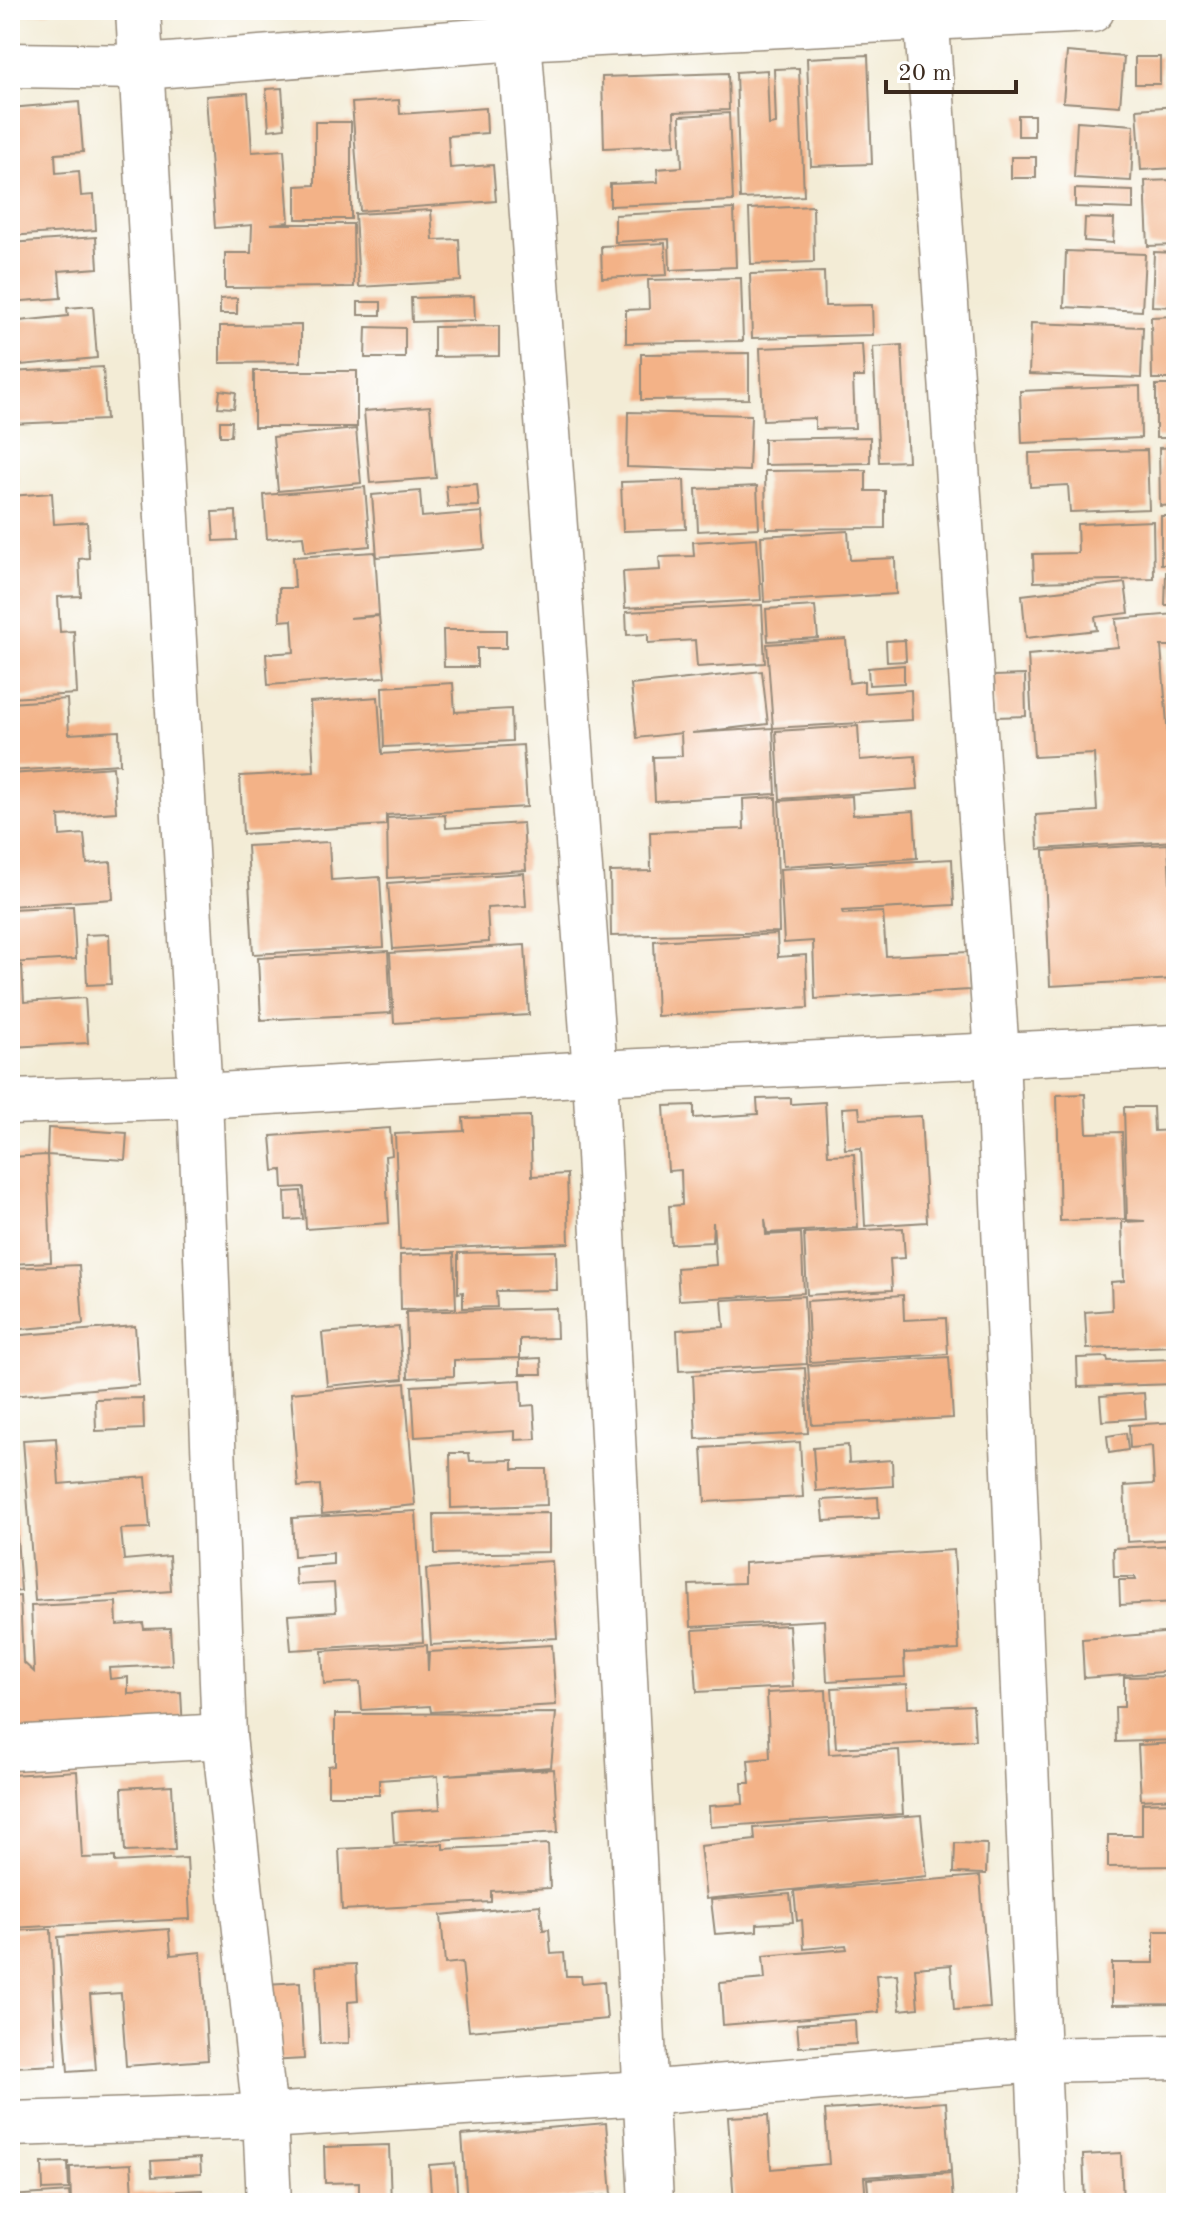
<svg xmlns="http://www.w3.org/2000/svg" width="1186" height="2213" font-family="'Old Standard TT',serif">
<rect width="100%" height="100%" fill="#fff"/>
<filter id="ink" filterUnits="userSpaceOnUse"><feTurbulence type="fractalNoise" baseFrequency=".0125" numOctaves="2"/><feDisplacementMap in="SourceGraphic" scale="16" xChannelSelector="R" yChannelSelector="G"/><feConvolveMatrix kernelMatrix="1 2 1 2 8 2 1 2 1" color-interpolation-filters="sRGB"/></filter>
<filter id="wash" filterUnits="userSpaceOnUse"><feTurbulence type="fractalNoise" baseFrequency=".006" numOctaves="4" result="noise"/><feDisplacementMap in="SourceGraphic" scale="32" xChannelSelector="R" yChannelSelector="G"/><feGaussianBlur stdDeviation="1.8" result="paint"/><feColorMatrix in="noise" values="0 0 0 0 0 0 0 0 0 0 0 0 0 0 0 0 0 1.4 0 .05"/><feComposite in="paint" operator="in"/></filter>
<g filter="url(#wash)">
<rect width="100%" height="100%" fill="#f3ecd6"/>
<g id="blocks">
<g fill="#f3b287">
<path d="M10 10H50V12L10 15Z"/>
<path d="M1067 52 1124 57 1120 106 1063 102Z"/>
<path d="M868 55 872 164 811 166 807 58Z"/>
<rect x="1135" y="57" width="25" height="27"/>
<path d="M799 68 804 196 740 199 736 72 767 70 769 125 776 124 774 69Z"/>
<path d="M728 73 729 110 674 112 675 145 604 148 602 77Z"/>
<path d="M282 88 285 128 269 130 266 89Z"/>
<path d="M248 93 252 152 284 150 289 222 271 224H353L354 287 225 288V253H251L252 225 215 228 206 96Z"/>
<path d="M399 100 400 114 486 108 487 133 448 136 450 168 493 165 496 201 360 211 352 103Z"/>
<path d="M79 102 83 152 55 154 56 173 79 171 81 196 94 195 96 230 10 236V108Z"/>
<path d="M1176 106V168L1141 170 1137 109Z"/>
<path d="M729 113 733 201 610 206V184L658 182 657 169 682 167 680 116Z"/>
<rect x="1018" y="115" width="16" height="21"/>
<path d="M1077 121 1134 125 1131 181 1074 178Z"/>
<path d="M315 122H351V219H296V186L315 185Z"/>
<rect x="1011" y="157" width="25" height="21"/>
<path d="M1176 180V245L1148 246 1145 181Z"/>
<path d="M1075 189 1133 191V209L1075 207Z"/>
<path d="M813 206 814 262 751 264 749 209Z"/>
<path d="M734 209 736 267 670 270 669 239 615 242V215Z"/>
<path d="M431 210 433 240 459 239 461 281 359 287 355 214Z"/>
<path d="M1085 218 1114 219 1113 243 1084 241Z"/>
<path d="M96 237 98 268 59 271 61 298 10 302V243Z"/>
<path d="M665 243 667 275 602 278 601 246Z"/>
<path d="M1066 251 1145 254 1142 311 1064 307Z"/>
<path d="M1154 252 1176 253V307L1152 306Z"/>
<path d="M824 272 825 306 872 305 873 335 752 338 750 274Z"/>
<path d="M741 278 743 341 626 343V310L649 309 648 280Z"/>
<path d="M474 296 475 320 412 322 411 298Z"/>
<path d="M237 298V314H220V299Z"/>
<rect x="358" y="302" width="23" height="13"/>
<path d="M93 306 97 358 10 366V322L68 316 67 308Z"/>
<path d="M1176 316V379H1152L1151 317Z"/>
<path d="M1031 323 1143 327 1141 378 1029 374Z"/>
<path d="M301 325V362L220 363V326Z"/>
<path d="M499 326V356L434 357V327Z"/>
<path d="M366 327 405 328V358H365Z"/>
<path d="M862 344 864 377H853L855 428 815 429V418L763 420 760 348Z"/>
<path d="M902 345 908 461 879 462 873 347Z"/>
<path d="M749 353V399L641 400V354Z"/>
<path d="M103 367 106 420 10 424V372Z"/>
<rect x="254" y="371" width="103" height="56"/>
<rect x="1156" y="385" width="20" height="53"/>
<path d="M1140 386 1141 438 1022 443 1020 391Z"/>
<path d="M220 390 236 392 234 408 218 407Z"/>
<path d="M430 406 436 478 370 483 364 411Z"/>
<path d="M628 412 751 415 749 471 627 467Z"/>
<path d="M220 421H232L231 436H220Z"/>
<path d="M356 429 361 483 278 491 273 437Z"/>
<path d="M870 437V463L764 465V439Z"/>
<path d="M1176 447V505L1160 506 1159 448Z"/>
<path d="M1147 450 1149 509 1070 512 1068 485 1030 487 1029 453Z"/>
<path d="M10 467H17L18 492H10Z"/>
<path d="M866 470V491H885V528L766 529 765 471Z"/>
<path d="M684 480 686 529 623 531 621 482Z"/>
<path d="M477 484 479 506 448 507 446 486Z"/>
<path d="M757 486 759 528 698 531 696 489Z"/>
<path d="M365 487 370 546 305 552 303 536 267 539 264 495Z"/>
<path d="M420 491 422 517 482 512 485 549 377 557 372 495Z"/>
<path d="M52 493 54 524 87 522 89 558 79 559 81 596 58 597 60 632 74 631 77 694 10 698V496Z"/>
<path d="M236 511 237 540 214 541 212 512Z"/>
<rect x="1161" y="516" width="15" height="48"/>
<path d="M1153 521 1154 579 1034 582 1033 554 1078 553 1077 524Z"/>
<path d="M848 531 850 560 895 558 896 594 764 602 761 536Z"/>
<path d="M757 538 761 600 625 608 623 572 660 570 659 557 694 556 693 542Z"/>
<path d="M375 552 379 615 349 618 379 616 385 677 268 685 266 654 294 652 292 620 280 621 279 588H295L293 557Z"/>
<path d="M1166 572 1176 573V605H1165Z"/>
<path d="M1125 583 1129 613 1095 617 1097 630 1026 638 1022 595Z"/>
<path d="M762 605 765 663 697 667 695 640 648 643V634L627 635 626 612Z"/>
<path d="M815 606 818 638 768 641 766 609Z"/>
<path d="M1176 614V646H1161L1176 841 1038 849 1036 815 1097 811 1094 754 1034 757 1028 655 1118 647 1116 619Z"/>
<path d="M443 630H506V648H477V667H444Z"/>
<path d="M846 639 849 683 864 681V693L911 690 912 720 773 728 767 644Z"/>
<path d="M905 640 906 661 887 662 886 641Z"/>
<path d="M1172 654H1176V681H1174Z"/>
<path d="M904 665V683L869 685 868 668Z"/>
<path d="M762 671 768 724 692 733 773 728 776 794 655 801 653 757 682 756 681 733 637 738 631 685Z"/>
<path d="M1025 675 1026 716 996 717 994 676Z"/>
<path d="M453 683 455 712 511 709 512 741 384 747 382 687Z"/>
<path d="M378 697 382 754 523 745 527 807 386 815V825L243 834 240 776 314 772 310 702Z"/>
<path d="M67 699 69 734 119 731 120 764 10 771V703Z"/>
<path d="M858 726 860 760 915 756 918 789 780 799 776 731Z"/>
<path d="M113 767 116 812 59 816 60 836 84 834 87 864 111 862 113 899 10 906V774Z"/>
<path d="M852 796 853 815 914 811 917 858 783 866 779 801Z"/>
<path d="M776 797 779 932 611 936 610 872 651 871 650 832 744 829 743 799Z"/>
<path d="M445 815 446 828 523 823 526 870 388 878 387 818Z"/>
<path d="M329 842 331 880 380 877 384 947 253 954 247 846Z"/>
<path d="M1168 844 1175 979 1050 986 1044 851Z"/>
<path d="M952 859 954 905 842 911 843 914 883 912 886 956 968 952 970 990 815 999 813 941 784 943 780 869Z"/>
<path d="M524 873 526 906 487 908 489 942 393 949 388 883Z"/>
<path d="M73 906 76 959 10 963V909Z"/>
<path d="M109 934 111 984 87 985 85 935Z"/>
<path d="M777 934 778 957 806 955 808 1008 657 1016 654 941Z"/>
<path d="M525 945 529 1015 394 1023 390 953Z"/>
<path d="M388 951 391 1013 261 1020 258 958Z"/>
<path d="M22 965 24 1002 85 998 88 1043 10 1047V966Z"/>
<path d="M1085 1094 1087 1133 1122 1132 1125 1219 1060 1221 1057 1095Z"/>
<path d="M791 1098V1104L825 1102 828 1155 854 1154 858 1228 767 1233 765 1219 766 1235 801 1233 804 1293 679 1300 677 1268 716 1265 713 1222 712 1242 671 1244 669 1206 682 1205 681 1170 668 1171 664 1106 694 1105V1118L758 1114 757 1099Z"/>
<path d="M859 1107 860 1119 921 1116 927 1222 865 1226 861 1148 845 1149 842 1108Z"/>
<path d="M1124 1107H1153L1154 1131 1176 1130V1346L1087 1349 1085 1312 1112 1310 1111 1282 1124 1281 1122 1222 1145 1221 1127 1220Z"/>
<path d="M530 1116 532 1176 567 1174 569 1243 400 1250 395 1134 464 1131 463 1118Z"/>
<path d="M48 1128 127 1133 125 1160 47 1155Z"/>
<path d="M390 1128 392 1155 385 1156 389 1223 306 1229 304 1187 283 1188 282 1170 274 1171 271 1136Z"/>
<path d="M47 1155 51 1262 10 1264V1157Z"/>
<path d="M301 1191 303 1219 286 1220 285 1192Z"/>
<path d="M903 1228 905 1258 890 1259 892 1290 807 1295 804 1233Z"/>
<path d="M556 1251 557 1290 496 1291 497 1307 463 1308V1292L458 1293V1253Z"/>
<path d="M454 1253 456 1308 401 1310 400 1255Z"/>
<path d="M79 1265 83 1324 10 1330V1268Z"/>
<path d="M903 1295 904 1320 946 1318 948 1354 810 1362 807 1301Z"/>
<path d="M804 1296 807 1364 679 1371 677 1330 724 1327 722 1300Z"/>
<path d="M556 1308 557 1338 520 1339V1358L454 1360V1376L408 1378 406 1312Z"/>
<path d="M135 1326 139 1385 10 1396V1336Z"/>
<path d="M399 1327 403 1379 327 1386 322 1333Z"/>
<path d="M949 1357 953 1418 812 1425 808 1365Z"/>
<path d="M1107 1357 1108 1361 1176 1359V1384L1078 1387 1077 1358Z"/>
<path d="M541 1358 542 1374H520V1359Z"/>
<path d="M805 1368 808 1433 696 1439 693 1375Z"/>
<path d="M521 1380 522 1406 534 1405 536 1439 515 1440V1431L415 1437 412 1386Z"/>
<path d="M405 1383 415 1505 322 1514 320 1485 298 1487 291 1393Z"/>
<path d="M1144 1393 1146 1418 1102 1421 1100 1396Z"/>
<path d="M143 1398 144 1429 96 1431 95 1399Z"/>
<path d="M1176 1422V1539L1127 1542 1124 1486 1154 1484 1152 1446 1130 1448 1129 1425Z"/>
<path d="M1126 1433 1128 1450 1109 1453 1107 1436Z"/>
<path d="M56 1438 59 1484 146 1477 150 1528 121 1529 124 1560 169 1556 171 1591 35 1601 23 1440Z"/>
<path d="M800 1442 803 1497 705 1502 702 1448Z"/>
<path d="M10 1443H12L14 1464 10 1465Z"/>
<path d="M848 1445 849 1463 892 1460 893 1486 816 1491 813 1448Z"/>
<path d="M450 1453H469L470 1461 513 1460V1469H546L547 1505 451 1508Z"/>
<path d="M10 1470H12L21 1591 10 1592Z"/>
<path d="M878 1497 879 1518 824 1521 822 1500Z"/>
<path d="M416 1511 423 1642 291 1650 288 1615 336 1612 334 1583 296 1585 295 1567 333 1564V1553L294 1556 292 1518Z"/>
<path d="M549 1513V1552L435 1554 434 1514Z"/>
<path d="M1176 1545V1602L1120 1605 1119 1580H1136L1135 1577H1114L1113 1548Z"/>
<path d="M954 1550 959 1650 904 1653 905 1677 827 1681 824 1620 691 1627 689 1585 744 1583V1563Z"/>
<path d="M552 1561 557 1638 431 1645 426 1569Z"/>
<path d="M20 1596 23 1662 34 1672 31 1606 116 1602 117 1625 143 1623 144 1629 170 1628 172 1665 109 1668 110 1679 128 1677V1694L181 1692 183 1730 10 1737V1597Z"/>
<path d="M789 1625 793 1687 697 1692 693 1630Z"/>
<path d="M1176 1632V1671L1084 1678 1082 1639Z"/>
<path d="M427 1645 428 1671 429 1652 552 1645 556 1705 431 1712 430 1706 362 1710 360 1682 324 1684 322 1651Z"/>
<path d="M1176 1676V1740L1116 1742 1115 1707H1124V1677Z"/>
<path d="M907 1684 908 1708 973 1705 975 1740 836 1748 832 1688Z"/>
<path d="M826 1690 829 1754 899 1750 903 1814 710 1827 709 1806 743 1804 742 1783H750L748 1760 770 1758 767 1693Z"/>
<path d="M556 1713 551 1767 445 1775 554 1769 558 1832 394 1843 392 1812 440 1809 438 1776 379 1780V1795H328V1766L335 1765V1714Z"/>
<path d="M1176 1743V1798L1141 1800 1138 1745Z"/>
<path d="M77 1771 82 1858 115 1857V1862L187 1858 190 1919 10 1928V1775Z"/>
<path d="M172 1785 175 1850 125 1852 122 1788Z"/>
<path d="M1176 1802V1866L1108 1867V1835H1142V1803Z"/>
<path d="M921 1815 927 1876 706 1899 700 1846 755 1840 754 1828Z"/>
<path d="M955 1843 987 1844 986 1874 954 1873Z"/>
<path d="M443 1844V1849L548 1844 550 1888 491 1891V1902L342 1910 339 1849Z"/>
<path d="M980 1876 990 2008 954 2010 951 1965 915 1968 918 2008 900 2010 897 1974 876 1975 879 2012 723 2025 720 1983 765 1979 763 1956 847 1949 846 1945 804 1949 802 1920 797 1921 794 1891Z"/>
<path d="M790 1894 793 1922 757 1924V1931L715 1934 711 1900Z"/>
<path d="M540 1905 543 1930 549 1929 551 1954 564 1953 566 1976H581L582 1983 604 1981 607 2019 469 2031 462 1962 445 1964 441 1915Z"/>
<path d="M51 1929 57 2065 15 2067 13 2017H10V1931Z"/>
<path d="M169 1929 171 1955 201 1952 208 2060 126 2066 121 1993 90 1995 96 2070 68 2072 58 1937Z"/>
<path d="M1154 1931H1176V2004L1112 2005V1963H1154Z"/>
<path d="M356 1964 358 2001 348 2002 349 2043 320 2044 316 1966Z"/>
<path d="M300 1982 304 2059 269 2061 266 1984Z"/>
<path d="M855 2020 856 2044 799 2047 797 2024Z"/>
<path d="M946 2102 951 2171 864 2177 866 2203H734L728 2117 768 2115 771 2169 829 2164 825 2110Z"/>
<path d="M606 2123 612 2195 503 2203H467L462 2135Z"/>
<path d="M389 2145 391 2203H325V2197L359 2196V2182L325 2183 324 2147Z"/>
<path d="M1121 2153 1123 2203H1085L1083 2155Z"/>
<path d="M200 2158 201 2174 152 2177 151 2161Z"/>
<path d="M68 2162 69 2189 43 2190 42 2163Z"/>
<path d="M455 2163 458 2203H394L393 2196 431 2193 429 2165Z"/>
<path d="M131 2164 133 2193 202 2190V2203H71L70 2167Z"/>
<path d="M951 2173 953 2203H869L867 2179Z"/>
<path d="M69 2192 70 2203H10V2196Z"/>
</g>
</g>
</g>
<g filter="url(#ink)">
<use href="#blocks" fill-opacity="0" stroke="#978b7a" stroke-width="2"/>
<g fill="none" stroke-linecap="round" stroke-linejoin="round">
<g stroke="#978b7a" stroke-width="47">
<g id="minor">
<path d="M138 10 200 1096 224 1736 265 2116 269 2203"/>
<path d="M517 10 595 1073 651 2203"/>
<path d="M926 10 997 1055 1044 2203"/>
<path d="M10 65 142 67 518 38 1092 10"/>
<path d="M10 1102 200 1096 595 1073 1176 1047"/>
<path d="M10 1748 224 1736"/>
<path d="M10 2124 265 2116 644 2093 1038 2060 1176 2057"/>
</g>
</g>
<use href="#minor" stroke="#fff" stroke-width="44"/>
</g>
</g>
<rect width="1186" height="2213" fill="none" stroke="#fff" stroke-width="40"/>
<path d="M886 80v12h130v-12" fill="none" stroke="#3b2a1e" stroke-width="4"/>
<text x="898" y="80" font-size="24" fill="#3b2a1e" stroke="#ffffff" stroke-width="6" paint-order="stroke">20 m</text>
</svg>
